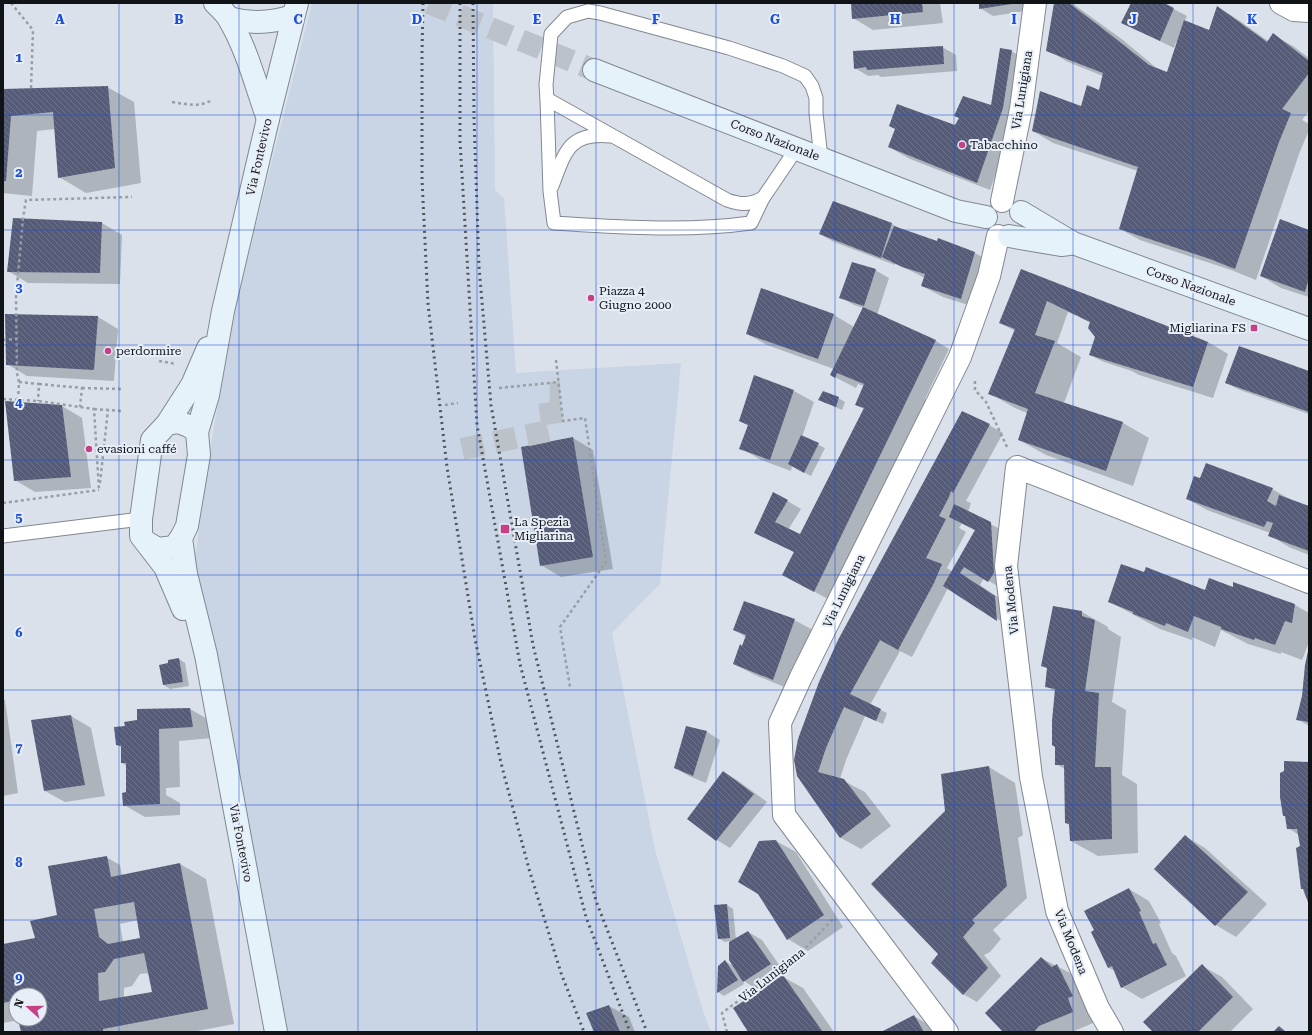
<svg xmlns="http://www.w3.org/2000/svg" width="1312" height="1035" font-family="'Roboto Serif',serif">
<defs>
<pattern id="building-back-hatch" width="6" height="6" patternUnits="userSpaceOnUse"><rect width="6" height="6" fill="#555c7a"/><path d="M-1 5l2 2M0 0l6 6M5-1l2 2" fill="none" stroke="#6e738a"/></pattern>
</defs>
<rect width="100%" height="100%" fill="#dae1ea"/>
<path fill="#c9d5e4" d="M312 3H493L495 190 504 198 516 373 681 363 660 584 612 633 655 850 703 1011 711 1032H284L194 566 210 451 232 319Z"/>
<g fill="#0003" fill-rule="evenodd">
<path d="M852 3H940L943 23 873 30 853 18Z"/>
<path d="M980 3H1031L1032 10 993 16 980 8Z"/>
<path d="M1055 3H1072L1076 6 1123 40 1160 71 1168 74 1178 43 1176 42 1174 48 1123 23 1133 3H1162L1187 16 1184 22 1209 31 1218 7 1237 19 1268 41 1273 35 1293 46 1309 58V111L1302 120 1309 124V130L1299 154 1256 280 1231 270 1140 240 1120 229 1138 171 1053 143 1033 131 1089 110 1100 92 1103 76 1068 62 1047 50Z"/>
<path d="M942 47 956 55 957 71 881 77 878 75 868 76 855 68Z"/>
<path d="M1011 51 1025 59 1016 116 990 190 910 159 889 147 964 130 960 118 991 106Z"/>
<path d="M107 87 134 102 141 183 86 193 59 177 55 129 37 131 32 196 3 193V90Z"/>
<path d="M833 202 892 224 902 230 938 242V240L975 253 995 264 981 309 943 297 922 286 925 278 895 263V265L834 242 820 234Z"/>
<path d="M14 219 102 223 122 235 120 284 28 283 8 271Z"/>
<path d="M1309 231V297L1281 288 1261 276Z"/>
<path d="M875 270 889 278 877 315 936 341 949 349 925 399 932 403 854 562 848 558 828 599 783 575 794 552 755 532 774 493 801 509 788 530 810 540 864 409 856 405 864 386 858 384 856 388 831 375 834 369 767 345 747 334 762 289 834 315 854 327 864 308 854 305 840 297Z"/>
<path d="M1022 270 1208 342 1228 354 1213 398 1139 375 1132 371 1104 362 1090 355 1096 337 1091 323 1079 317 1095 299H1092L1077 316 1068 312 1057 343 1081 357 1064 403 1123 423 1149 438 1133 486 1046 455 1019 440 1027 413 1015 408 989 393 1015 331 1000 323Z"/>
<path d="M98 317 118 329 114 381 27 376 7 364Z"/>
<path d="M1309 372V414L1240 390 1226 383Z"/>
<path d="M794 391 814 402 802 437 825 448 811 476 792 466 791 471 761 460 741 448 749 426 740 421Z"/>
<path d="M838 398 845 402 842 410 819 400Z"/>
<path d="M62 406 82 418 91 488 35 492 15 480Z"/>
<path d="M989 425 1003 433 966 501 971 503 968 512 1011 535 1009 593 984 578 980 585 1015 609 1017 631 948 588 912 657 900 651 870 705 887 713 883 724 865 716 846 760 840 779 865 792 891 826 861 849 841 838 798 775 799 739ZM962 523 976 531 953 572 947 568 966 532 959 528Z"/>
<path d="M573 438 593 450 613 569 561 577 541 565Z"/>
<path d="M1272 489 1293 501 1309 507V555L1289 547 1269 535 1270 533 1207 510 1187 499Z"/>
<path d="M1234 584 1295 605 1309 613V642L1302 660 1281 652V654L1248 644 1221 630 1215 647 1192 637V640L1160 629 1110 602 1233 588Z"/>
<path d="M1082 612 1108 627V629L1121 637 1112 702 1126 710 1122 775 1137 784 1138 853 1098 856 1071 841V826L1066 823 1065 769 1056 764V692L1046 686 1048 668 1043 666Z"/>
<path d="M794 620 815 631 794 691 755 675 734 664 746 637 734 630Z"/>
<path d="M1309 653V726L1297 719 1303 696Z"/>
<path d="M179 659 185 663 189 686 170 689 164 685 170 664Z"/>
<path d="M3 699 5 700 18 793 3 796Z"/>
<path d="M190 709 211 721 212 738 179 741 180 787 166 788V795L180 803V815L145 817 124 805 127 793V766L122 763V747L117 745 126 727 138 721V710Z"/>
<path d="M71 716 91 728 105 796 65 802 45 791Z"/>
<path d="M707 732 720 740 706 783 689 776 675 768Z"/>
<path d="M1309 763V903L1299 835 1288 828Z"/>
<path d="M989 767 1015 783 1023 835 1018 838 1027 898 993 930 1001 939 990 952 984 955 1001 976 977 1002 963 994 939 954Z"/>
<path d="M724 772 737 780 767 802 730 848 717 840 689 818Z"/>
<path d="M1185 836 1205 848 1267 904 1236 937 1216 925Z"/>
<path d="M776 841 796 852 843 927 808 951 788 939Z"/>
<path d="M106 857 120 865 122 875 180 864 206 879 234 1024 192 1032H22L19 1020 3 1023V945L36 939 58 916ZM138 920 141 939 123 942 120 924ZM149 973 153 993 124 998V988L132 986 140 974ZM16 995H40V1019H16Z"/>
<path d="M1129 889 1149 901 1161 923 1159 924 1172 953 1176 956 1186 976 1142 999 1122 987 1115 971 1109 968 1092 932Z"/>
<path d="M727 905 733 909 736 940 748 932 762 940 784 972 757 989 742 980 744 984 724 996 718 992 725 961 735 967 730 941 725 942 718 938Z"/>
<path d="M1041 958 1078 977 1093 1023 1072 1032H1005Z"/>
<path d="M1202 966 1222 977 1253 1009 1230 1032H1154Z"/>
<path d="M783 977 803 988 834 1032H749Z"/>
<path d="M609 1006 629 1017 635 1032H595Z"/>
<path d="M914 1016 934 1028 937 1032H883Z"/>
</g>
<g fill="url(#building-back-hatch)" fill-rule="evenodd">
<path d="M851 3H922L923 12 852 19Z"/>
<path d="M979 3H1012V4L979 9Z"/>
<path d="M1054 3H1069L1102 28 1149 65 1167 72 1184 20 1209 30 1217 6 1267 42 1273 33 1309 61V73L1282 109 1291 113 1279 142 1235 269 1210 259 1119 229 1138 167 1032 131 1040 91 1081 106 1087 85 1099 90 1103 73 1046 51Z"/>
<path d="M1131 3H1164L1174 8 1160 41 1121 23Z"/>
<path d="M943 46 944 64 867 70 866 67 854 69 853 51Z"/>
<path d="M1000 48 1012 50 1003 108 977 183 888 147 895 129 889 126 897 104 955 125 959 118 954 116 963 96 991 105Z"/>
<path d="M108 86 115 168 58 178 53 112 11 116 6 181H3V89Z"/>
<path d="M833 201 892 223 881 258 819 234Z"/>
<path d="M13 218 102 222 100 273 7 272Z"/>
<path d="M1280 219 1309 230V278L1305 292 1260 276Z"/>
<path d="M894 226 937 241 938 238 975 252 961 299 921 286 925 274 902 267 882 257Z"/>
<path d="M852 262 876 269 864 306 839 298Z"/>
<path d="M1021 269 1208 342 1193 387 1089 355 1095 337 1088 328 1090 322 1047 301 1035 335 1055 341 1035 393 1123 422 1106 471 1018 440 1028 409 988 394 1015 329 999 323Z"/>
<path d="M761 288 834 314 818 359 746 334Z"/>
<path d="M863 307 936 340 814 592 782 575 794 552 754 533 773 492 788 500 775 522 800 534 864 408 855 405 864 384 837 373 835 378 830 375Z"/>
<path d="M5 314 98 316 94 370 6 365Z"/>
<path d="M1239 346 1309 371V412L1225 383Z"/>
<path d="M754 375 794 390 770 460 739 449 748 425 739 421Z"/>
<path d="M823 391 839 397 836 407 818 400Z"/>
<path d="M5 401 62 405 71 477 14 481Z"/>
<path d="M962 411 990 424 953 493 951 491 949 497 939 516 946 519 926 558 942 564 934 583 898 650 880 640 850 694 881 709 876 721 844 707 826 748 818 772 844 779 871 814 840 838 797 776 794 760 798 739 819 682 838 640Z"/>
<path d="M801 435 819 443 804 473 788 464Z"/>
<path d="M573 437 593 557 540 566 521 447Z"/>
<path d="M1206 463 1273 488 1267 501 1276 506 1279 495 1309 506V551L1268 536 1273 523 1267 521 1264 527 1186 499 1194 476 1200 478Z"/>
<path d="M954 504 991 522 994 573 988 582 964 567 960 573 995 596 997 621 943 586 975 530 949 517Z"/>
<path d="M1121 564 1144 572 1146 567 1205 590 1209 578 1233 587V582L1295 604 1292 623 1285 621 1275 645 1255 638 1254 640 1221 629V627L1194 616 1188 632 1166 623 1165 626 1133 614V612L1108 602Z"/>
<path d="M744 601 795 619 773 680 733 664 740 644 742 646 746 635 733 630Z"/>
<path d="M1053 606 1082 611V616L1095 620 1085 691 1099 693 1095 767H1111L1112 839 1070 841 1069 824 1065 823 1064 765H1055V747L1052 745V721L1055 689 1045 687 1047 668 1041 666Z"/>
<path d="M1308 651H1309V722L1296 720 1302 696 1305 665Z"/>
<path d="M179 658 183 682 163 685 159 665 168 663V660Z"/>
<path d="M190 708 193 727 159 729 160 804 123 806 122 793 126 792V763H121V746L116 745 114 727 125 726 124 722 137 720V709Z"/>
<path d="M71 715 85 785 44 791 31 720Z"/>
<path d="M686 726 707 731 693 776 674 768Z"/>
<path d="M1284 761 1309 762V905L1303 889H1301L1296 848 1300 846 1297 829H1287L1285 816H1283L1280 797V773L1284 771Z"/>
<path d="M989 766 1007 886 972 920 975 923 963 937 988 968 963 995 931 963 938 954 871 884 945 811 941 774Z"/>
<path d="M723 771 754 794 716 841 687 819Z"/>
<path d="M1185 835 1248 892 1215 926 1154 869Z"/>
<path d="M776 840 824 915 787 940 758 894 738 882 759 841Z"/>
<path d="M107 856 111 877 180 863 208 1009 103 1029V1032H21L18 1019H40V995H16V1000L3 1003V944L35 938 30 921 57 915 48 866ZM134 902 140 938 108 944 99 937 94 909ZM144 953 152 992 99 1001 98 973 105 972 114 959Z"/>
<path d="M1129 888 1141 911 1139 912 1153 944 1156 943 1167 965 1121 988 1112 966 1108 968 1091 932 1094 930 1084 911Z"/>
<path d="M727 904 730 938 718 939 714 905Z"/>
<path d="M748 931 771 964 743 982 729 960V942Z"/>
<path d="M1041 957 1052 967 1057 964 1073 996 1068 998 1073 1012 1039 1026 1034 1032H1003L985 1013Z"/>
<path d="M725 960 738 980 717 993 718 966Z"/>
<path d="M1202 964 1233 997 1198 1032H1153L1143 1022Z"/>
<path d="M783 975 822 1031 820 1032H748L733 1008Z"/>
<path d="M609 1005 620 1032H594L586 1013Z"/>
<path d="M914 1015 924 1032H881Z"/>
<path d="M1279 1026 1286 1032H1273Z"/>
</g>
<g fill="none" stroke-linecap="round" stroke-linejoin="round">
<path stroke="#bcc2ca" stroke-width="22" stroke-dasharray="22 11" stroke-linecap="butt" d="M462 449 553 430 548 393H560"/>
<path stroke="#bcc2ca" stroke-width="22" stroke-dasharray="22 11" stroke-linecap="butt" d="M429 3 594 70"/>
<g stroke="#828891" stroke-width="15">
<g id="lane">
<path d="M547 99 550 191 554 223C619 227 685 232 751 223L763 198"/>
<path d="M797 148 763 198C750 205 741 205 727 200L547 99 546 85 551 34 567 17 588 11 600 13 729 48 783 66 805 76 812 86 816 98V113L821 158"/>
<path d="M552 186C565 153 568 132 610 136"/>
<path d="M3 536 141 519"/>
</g>
</g>
<g stroke="#828891" stroke-width="24">
<g id="street">
<path d="M1281 3 1294 10 1309 11"/>
<path d="M1002 201 1021 109 1035 3"/>
<path d="M947 1032 784 815 780 723 801 677 960 357 989 276 998 236"/>
<path d="M1112 1032 1098 1008 1057 911 1031 777 1006 566 1017 467 1309 582"/>
</g>
</g>
<g stroke="#828891" stroke-width="24">
<g id="secondary">
<path d="M215 3C220 8 226 13 229 19 247 49 256 86 268 119"/>
<path d="M229 18C251 24 272 23 293 16"/>
<path d="M594 70 956 211 986 217"/>
<path d="M1021 212 1073 243 1309 329"/>
<path d="M1009 236 1061 245 1069 244"/>
<path d="M167 424 192 385 208 348"/>
<path d="M197 432 208 395 223 311 268 119 297 3"/>
<path d="M181 538 186 574 206 655 276 1032"/>
<path d="M146 542 158 549 174 547 181 538 187 526 199 455 197 432 189 426 178 422 167 424 152 440 141 519V536L165 567 183 609"/>
</g>
</g>
<g stroke="#989ea5" stroke-width="2.5" stroke-dasharray="3 3" stroke-linecap="butt">
<path d="M11 3 33 30 31 88"/>
<path d="M172 102C187 104 198 108 212 100"/>
<path d="M3 340 16 339"/>
<path d="M556 360 563 421 585 418 606 562 560 627 570 687"/>
<path d="M159 361 176 364"/>
<path d="M975 381V390L986 402 1007 447"/>
<path d="M19 382 17 373 16 297 23 218 26 200 132 197"/>
<path d="M39 384 82 388 80 407"/>
<path d="M82 388 124 389"/>
<path d="M499 388 559 382"/>
<path d="M3 399 38 401 94 409 99 490"/>
<path d="M18 400 19 382 39 384 38 401"/>
<path d="M445 405 458 403"/>
<path d="M94 409 122 411"/>
<path d="M100 483 108 410"/>
<path d="M3 503 99 490"/>
<path d="M727 1032 722 1013 797 957 833 919"/>
</g>
<use href="#lane" stroke="#fff" stroke-width="13"/>
<use href="#street" stroke="#fff" stroke-width="22"/>
<use href="#secondary" stroke="#e5f2fa" stroke-width="22"/>
<g stroke="#51555a" stroke-width="3" stroke-dasharray="2 4" stroke-linecap="butt">
<path d="M423 3 422 54V179L428 304 447 467 475 639 501 763 529 869 561 973 584 1032"/>
<path d="M460 3V141L477 425 520 664 586 917 630 1032"/>
<path d="M473 3 474 118 479 267 491 405 533 645 596 901 647 1032"/>
</g>
</g>
<path fill="none" stroke="#1d4ed8" stroke-width="1" stroke-opacity="0.55" d="M119 3V1032M239 3V1032M358 3V1032M477 3V1032M596 3V1032M716 3V1032M835 3V1032M954 3V1032M1073 3V1032M1193 3V1032M3 115H1309M3 230H1309M3 345H1309M3 460H1309M3 575H1309M3 690H1309M3 805H1309M3 920H1309"/>
<g fill="#c54084" stroke="#e7eef7" stroke-width="1.5">
<circle cx="962" cy="145" r="4"/>
<circle cx="591" cy="298" r="4"/>
<rect x="1250" y="324" width="8" height="8" rx="2"/>
<circle cx="108" cy="351" r="4"/>
<circle cx="89" cy="449" r="4"/>
<rect x="500" y="524" width="10" height="10" rx="2"/>
</g>
<g text-anchor="middle" stroke-width="4" stroke-linejoin="round" paint-order="stroke">
<g font-size="12" fill="#111417" stroke="#e7eef7">
<text transform="translate(1022 90) rotate(-81)" y="4">Via Lunigiana</text>
<text transform="translate(775 140) rotate(21)" y="4">Corso Nazionale</text>
<text transform="translate(259 157) rotate(-77)" y="4">Via Fontevivo</text>
<text transform="translate(1191 286) rotate(20)" y="4">Corso Nazionale</text>
<text transform="translate(844 591) rotate(-64)" y="4">Via Lunigiana</text>
<text transform="translate(1011 600) rotate(-96)" y="4">Via Modena</text>
<text transform="translate(241 843) rotate(79)" y="4">Via Fontevivo</text>
<text transform="translate(1071 942) rotate(68)" y="4">Via Modena</text>
<text transform="translate(772 975) rotate(-38)" y="4">Via Lunigiana</text>
</g>
<g font-size="12" fill="#111417" stroke="#e7eef7" text-anchor="start">
<text x="970" y="149">Tabacchino</text>
<text x="599" y="295">Piazza 4<tspan x="599" dy="14">Giugno 2000</tspan></text>
<text x="1246" y="332" text-anchor="end">Migliarina FS</text>
<text x="116" y="355">perdormire</text>
<text x="97" y="453">evasioni caffé</text>
<text x="514" y="526">La Spezia<tspan x="514" dy="14">Migliarina</tspan></text>
</g>
</g>
<g font-size="13" text-anchor="middle" font-weight="bold" fill="#1d4ed8" stroke="#e7eef7" stroke-width="4" stroke-linejoin="round" paint-order="stroke">
<text x="60" y="24">A</text>
<text x="179" y="24">B</text>
<text x="298" y="24">C</text>
<text x="417" y="24">D</text>
<text x="537" y="24">E</text>
<text x="656" y="24">F</text>
<text x="775" y="24">G</text>
<text x="895" y="24">H</text>
<text x="1014" y="24">I</text>
<text x="1133" y="24">J</text>
<text x="1252" y="24">K</text>
<text x="19" y="62">1</text>
<text x="19" y="177">2</text>
<text x="19" y="292">3</text>
<text x="19" y="407">4</text>
<text x="19" y="522">5</text>
<text x="19" y="637">6</text>
<text x="19" y="752">7</text>
<text x="19" y="867">8</text>
<text x="19" y="982">9</text>
</g>
<rect width="1312" height="1035" fill="none" stroke="#111417" stroke-width="8"/>
<g transform="translate(28 1007) rotate(291)"><circle r="19" fill="#e7eef7" stroke="#91979d"/>
<path d="M0-3L7 15L0 10L-7 15Z" fill="#c54084"/>
<text y="-6" font-size="11" font-weight="bold" text-anchor="middle" fill="#111417">N</text>
</g>
</svg>
